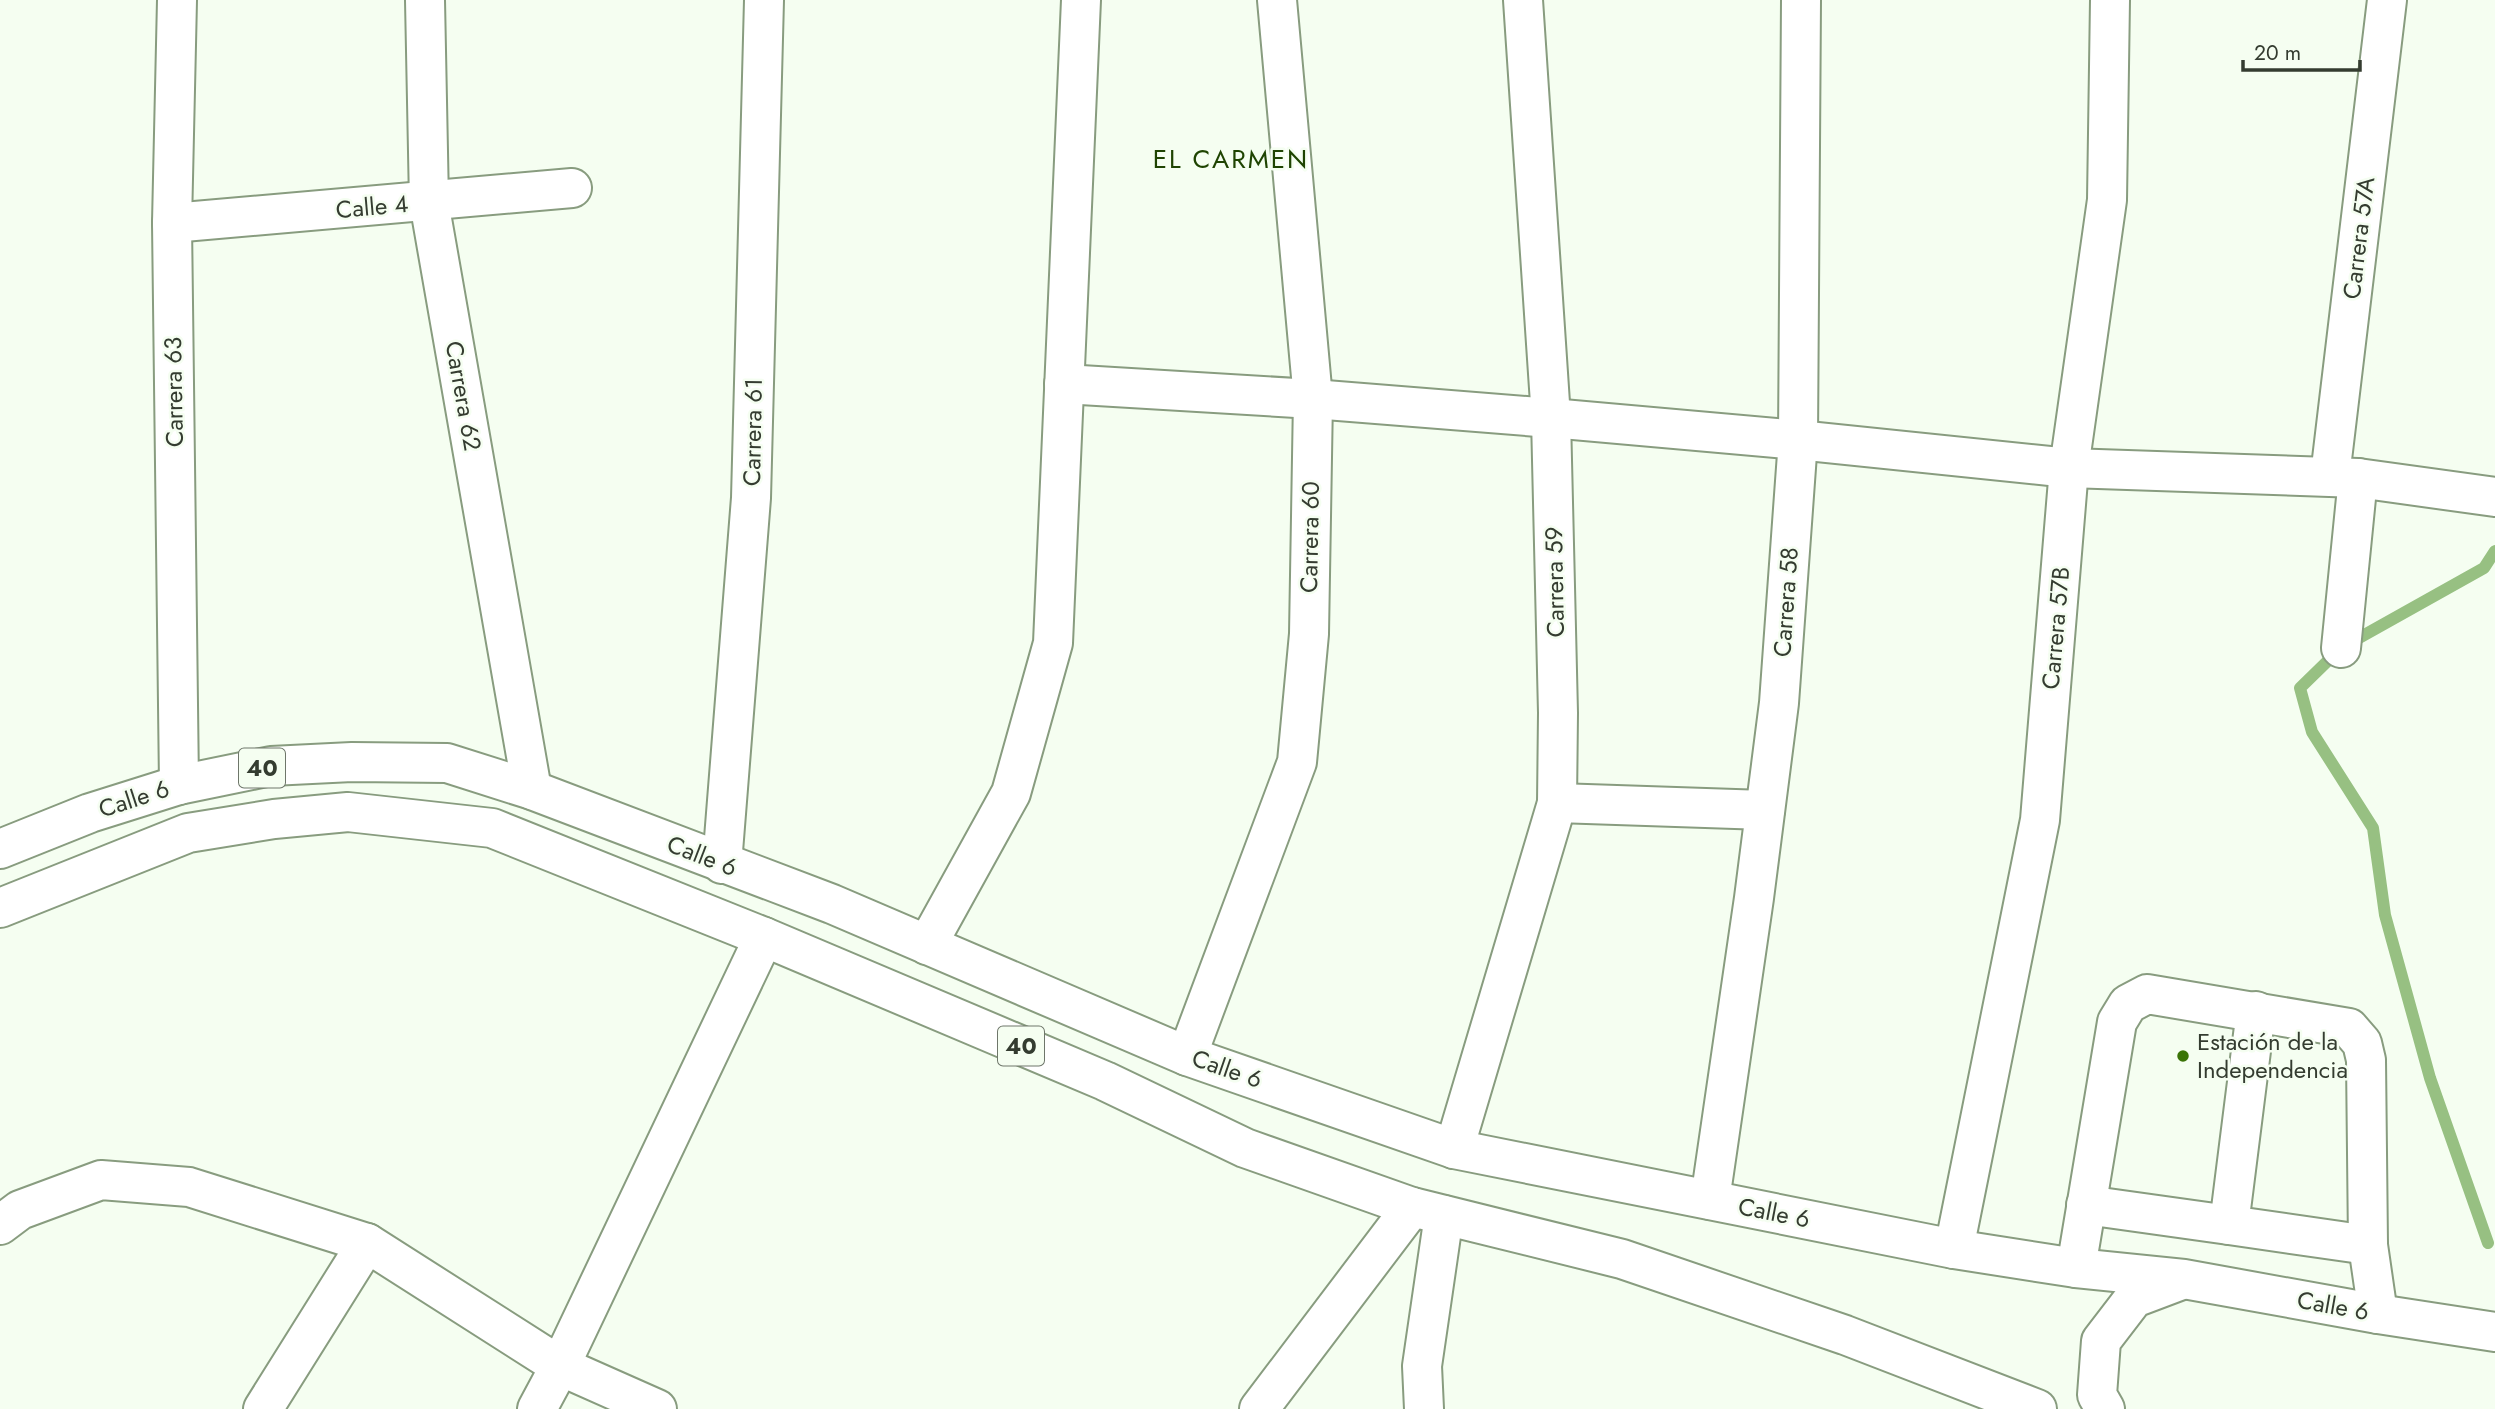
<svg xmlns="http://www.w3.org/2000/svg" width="2495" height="1409" font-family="Jost,sans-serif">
<rect width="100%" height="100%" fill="#f5fef1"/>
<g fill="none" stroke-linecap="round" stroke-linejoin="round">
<path stroke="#97c082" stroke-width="12" d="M2488 1243 2430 1078 2385 915 2373 828 2312 732 2300 688 2341 648 2484 568 2495 551"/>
<g stroke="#889c7f" stroke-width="42">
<g id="minor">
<path d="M177 0 172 223 179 785"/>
<path d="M425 0 429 202 532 790"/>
<path d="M172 223 572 188"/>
<path d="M1064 384 1313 399 1551 418 1798 440 2069 468 2358 478 2495 497"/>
<path d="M2330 476 2387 0"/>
<path d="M2341 648 2358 478"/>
<path d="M1557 803 1765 810"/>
<path d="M927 945 1011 793 1053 643 1081 0"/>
<path d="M2256 1011 2229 1225 2368 1245"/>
<path d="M1187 1056 1297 762 1309 634 1313 399 1277 0"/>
<path d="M1454 1149 1557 803 1558 713 1551 418 1523 0"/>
<path d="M1710 1200 1754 898 1779 703 1798 440 1801 0"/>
<path d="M2086 1205 2229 1225"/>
<path d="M0 1225 20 1210 101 1180 189 1187 367 1243 560 1366 657 1409"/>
<path d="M1954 1249 2040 820 2069 468 2107 200 2110 0"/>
<path d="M2076 1268 2117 1022 2128 1004 2147 994 2349 1028 2362 1043 2366 1060 2368 1245 2378 1314"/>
<path d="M263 1409 367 1243"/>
<path d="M537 1409 560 1366 764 937"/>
<path d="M1259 1409 1412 1207"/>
<path d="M1424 1409 1422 1366 1444 1215"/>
</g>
</g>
<g stroke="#889c7f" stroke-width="42">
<path id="major" d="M722 864 751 498 764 0"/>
</g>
<g stroke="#889c7f" stroke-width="42">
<g id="highway">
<path d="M0 849 90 813 179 785 271 766 352 762 447 763 532 790 832 904 1187 1056 1454 1149 1954 1249 2076 1268 2184 1279 2378 1314 2495 1332"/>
<path d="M0 908 188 833 274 819 348 812 492 828 764 937 1105 1081 1245 1148 1412 1207 1622 1259 1845 1335 2037 1409"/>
<path d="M2105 1409 2097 1395 2101 1341 2134 1298 2179 1281"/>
</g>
</g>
<use href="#minor" stroke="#fff" stroke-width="38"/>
<use href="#major" stroke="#fff" stroke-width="38"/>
<use href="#highway" stroke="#fff" stroke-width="38"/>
</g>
<circle fill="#3a7407" stroke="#f5fef1" stroke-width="2.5" cx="2183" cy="1056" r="7"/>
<g text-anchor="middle" stroke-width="5" stroke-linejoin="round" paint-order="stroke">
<g fill="#f5fef1" stroke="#6e766a" stroke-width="2">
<rect x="239" y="748.5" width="46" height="39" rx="5"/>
<rect x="998" y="1026.5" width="46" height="39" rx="5"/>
</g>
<g font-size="23" font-weight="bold" fill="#343c30">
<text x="262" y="776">40</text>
<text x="1021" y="1054">40</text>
</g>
<g font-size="24" fill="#343c30" stroke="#f5fef1">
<text transform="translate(372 207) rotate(-5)" y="8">Calle 4</text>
<text transform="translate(2359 238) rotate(-83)" y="8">Carrera 57A</text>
<text transform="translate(174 392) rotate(-91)" y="8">Carrera 63</text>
<text transform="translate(463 396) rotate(80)" y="8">Carrera 62</text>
<text transform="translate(753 432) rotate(-89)" y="8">Carrera 61</text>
<text transform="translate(1310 537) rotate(-89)" y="8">Carrera 60</text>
<text transform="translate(1555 582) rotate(-91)" y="8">Carrera 59</text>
<text transform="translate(1786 602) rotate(-86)" y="8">Carrera 58</text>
<text transform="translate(2056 628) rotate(-85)" y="8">Carrera 57B</text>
<text transform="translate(134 799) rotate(-18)" y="8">Calle 6</text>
<text transform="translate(702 856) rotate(21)" y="8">Calle 6</text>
<text transform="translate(1227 1069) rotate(19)" y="8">Calle 6</text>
<text transform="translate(1774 1213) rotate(11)" y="8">Calle 6</text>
<text transform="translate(2333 1306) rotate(10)" y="8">Calle 6</text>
</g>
<g font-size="24" fill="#343c30" stroke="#f5fef1" text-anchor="start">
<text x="2197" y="1050">Estación de la<tspan x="2197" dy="28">Independencia</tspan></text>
</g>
<g font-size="26" letter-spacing="2" fill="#1f4402" stroke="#f5fef1">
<text x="1231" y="168">EL CARMEN</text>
</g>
</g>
<path d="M2243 60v10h117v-10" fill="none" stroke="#343c30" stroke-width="3.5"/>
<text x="2254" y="60" font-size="21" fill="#343c30" stroke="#f5fef1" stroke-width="5" paint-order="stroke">20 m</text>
</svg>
